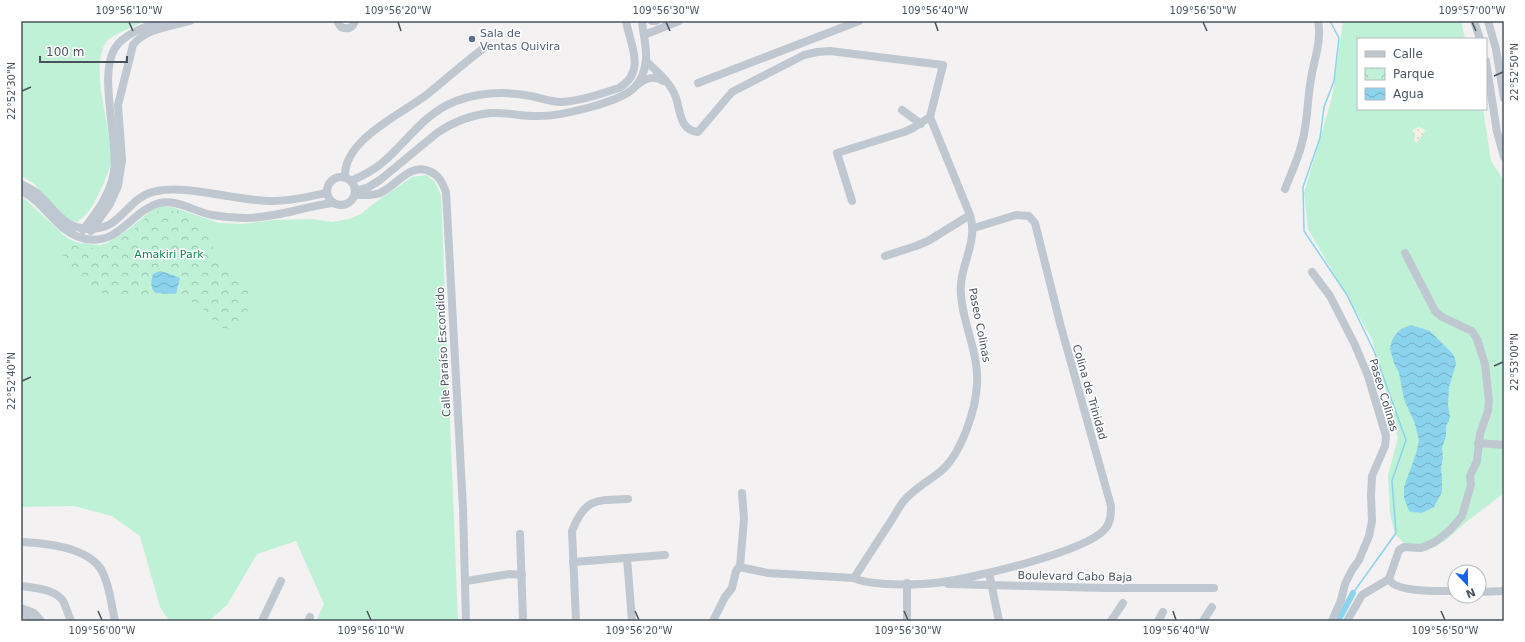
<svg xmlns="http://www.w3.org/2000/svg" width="1525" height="642" font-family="'DejaVu Sans',sans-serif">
<defs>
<pattern id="sand-dots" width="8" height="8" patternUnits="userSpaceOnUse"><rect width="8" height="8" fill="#f4f0e2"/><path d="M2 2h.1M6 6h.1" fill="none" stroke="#d3d0c4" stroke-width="1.8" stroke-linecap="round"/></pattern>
<pattern id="park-crowns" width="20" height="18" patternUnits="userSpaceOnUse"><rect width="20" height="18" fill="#bff1d6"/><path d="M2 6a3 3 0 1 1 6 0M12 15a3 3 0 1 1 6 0" fill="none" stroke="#9dc6b1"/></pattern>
<pattern id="water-waves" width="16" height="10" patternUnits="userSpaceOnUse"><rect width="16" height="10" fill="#8cd3ee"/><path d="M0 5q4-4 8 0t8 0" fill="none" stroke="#74aec4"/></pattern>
</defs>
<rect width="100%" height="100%" fill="#f3f1f1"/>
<g fill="#bff1d6">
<path d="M21 21H145C137 25 112 35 107 41 88 66 112 128 111 159 110 170 105 181 100 191 93 205 90 213 77 222L69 220 33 183 21 176Z"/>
<path d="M1343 21H1461L1465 39H1358V109H1483L1491 161 1504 181V493L1466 522 1446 540 1427 551 1411 550 1395 534 1390 514 1388 475 1398 438 1372 339 1308 229 1304 193 1332 98Z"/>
<path d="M427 175 435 182 441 195 458 621H316L324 604 296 541 257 554 227 605 209 621H169L160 607 140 536 112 516 74 506 21 507V197L26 200 67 238 76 242 90 244 100 245 107 243 129 229 153 209 163 206 172 207 219 223 243 224 274 220 313 219 332 222 349 219 361 214 373 204 412 177Z"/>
</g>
<path fill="url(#sand-dots)" d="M1419 127 1424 129 1425 131 1417 143 1414 141 1415 135 1412 130Z"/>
<path fill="url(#park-crowns)" d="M156 211H179L193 216 202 223 220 263 225 268 235 271 244 279 249 288 247 323C239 329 225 332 216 324 213 322 212 317 209 314 202 307 193 302 184 298 170 292 144 299 129 299 112 300 73 283 66 267 63 259 63 250 63 243L74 246 103 249 130 233 148 216Z"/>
<g fill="url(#water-waves)">
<path d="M160 271 167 273 180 278 176 294 155 293C150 286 151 282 153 274Z"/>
<path d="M1411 325 1430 331 1451 352 1455 358 1456 364 1449 387 1448 405 1450 417 1449 421 1446 426V436L1442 448 1443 458 1441 468 1442 478V492L1434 507 1422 513 1412 512 1409 511 1404 498V487L1416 454 1419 440 1415 424 1404 399 1399 373 1394 363 1390 349 1392 340 1396 334 1401 329Z"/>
</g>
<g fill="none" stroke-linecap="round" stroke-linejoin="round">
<path stroke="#8cd3ee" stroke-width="1.5" d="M1330 21 1339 38 1334 81 1324 107 1320 138 1303 187 1304 231 1347 295 1374 351 1406 440 1392 481 1396 533 1353 593"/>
<path stroke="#8cd3ee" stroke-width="6" d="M1338 621 1353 593"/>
<g stroke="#bfc7d0" stroke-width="8">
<path d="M337 21 341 27C348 30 353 28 355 21"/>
<path d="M652 21H656"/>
<path d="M1474 21 1480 39"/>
<path d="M1488 21 1496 49 1504 98"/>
<path d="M644 35 679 21"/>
<path d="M646 61C655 70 667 79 673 91 682 106 676 129 698 132L732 92 804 55 817 52 830 51 943 65 930 117 970 215C979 243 958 267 961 295 963 325 979 353 977 384 976 410 961 454 941 471 928 482 914 488 903 502 897 510 893 519 887 527 876 544 865 561 854 578"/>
<path d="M1486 61 1497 132 1504 157"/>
<path d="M698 83 859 21"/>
<path d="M637 85C646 78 654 75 663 81"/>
<path d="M902 110 921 124"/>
<circle cx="341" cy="191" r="14"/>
<path d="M345 177C343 141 399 115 425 96 445 80 464 63 484 48"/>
<path d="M351 181C362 176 373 171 382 163 408 141 423 114 456 101 481 92 505 91 531 96 541 98 550 102 561 102 581 101 600 94 619 88 647 71 630 45 626 21"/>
<path d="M21 184C26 187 32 189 37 193 51 205 62 225 81 228 124 235 123 197 157 191 184 185 228 198 257 200 281 203 303 198 326 193"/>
<path d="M1285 189C1291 174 1298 159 1302 143 1308 122 1307 100 1311 79 1314 59 1322 41 1318 21"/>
<path d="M21 191C46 202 57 234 86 239 120 245 131 211 159 203 178 199 195 212 212 215 223 217 234 218 245 218 275 218 303 207 332 203"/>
<path d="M355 191 367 188 380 180 437 133C453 122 470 115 490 113 506 112 520 116 536 116 558 117 618 103 634 88 641 81 645 70 646 60 647 47 643 34 642 21"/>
<path d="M355 195C363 195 372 196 380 193 396 186 409 163 429 171 439 175 442 182 446 192L463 508 466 621"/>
<path d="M852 201 837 153 904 132 913 128 930 117"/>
<path d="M83 230C97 212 110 195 114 172 119 138 95 67 119 43 130 32 148 25 163 21"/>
<path d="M91 231 110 204 118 186 122 160 118 105 133 45C144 29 172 26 190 21"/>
<path d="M1405 253 1435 311 1442 317 1472 331 1477 339 1485 364 1489 401 1488 411 1480 434 1477 461 1470 476 1471 485 1462 516 1450 530 1435 542 1421 548 1404 547 1399 550 1389 579C1395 593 1441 591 1455 591"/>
<path d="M885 256 916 246 928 241 970 215"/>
<path d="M1312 272 1330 296 1355 345 1368 376 1386 436 1385 446 1372 476 1371 495 1372 521 1369 536 1359 560 1352 570 1345 584 1341 600 1332 621"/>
<path d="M1478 443 1504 445"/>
<path d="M520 534 523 621"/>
<path d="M21 542C45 543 89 547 102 571 110 586 111 604 115 621"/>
<path d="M627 558 632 621"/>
<path d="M573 562 665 555"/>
<path d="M740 567 744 518 742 493"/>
<path d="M989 573 999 621"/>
<path d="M466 581 510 574 522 575"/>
<path d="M907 583V621"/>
<path d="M948 584 1105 588H1214"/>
<path d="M21 586C34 588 58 589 64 603 67 609 68 615 71 621"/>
<path d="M1479 592 1504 591"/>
<path d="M21 608 34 613 41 621"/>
<path d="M21 614 31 621"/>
<path d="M262 621 281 581"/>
<path d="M308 621 310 617"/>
<path d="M576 621 572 531C585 498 596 500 628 499"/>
<path d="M713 621 725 597 732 588 736 571 739 567 768 573 854 578C869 586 917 585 935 583 967 580 1086 552 1105 529 1111 522 1111 514 1111 506L1061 327 1035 223 1029 216 1016 215 974 228"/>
<path d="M1111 621 1123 603"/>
<path d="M1158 621 1163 612"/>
<path d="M1203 621 1212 607"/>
<path d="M1347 621 1362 595 1389 579"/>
</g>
</g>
<path fill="none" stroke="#48535f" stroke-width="1.5" d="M129 22 133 31M398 22 401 31M666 22 670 31M935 22 938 31M1203 22 1207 31M1472 22 1476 31M1494 76 1503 72M22 91 31 87M1494 366 1503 362M22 381 31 377M98 611 102 620M367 611 371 620M635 611 639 620M904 611 908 620M1173 611 1176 620M1441 611 1445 620"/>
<circle fill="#5c6f8a" stroke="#fff" stroke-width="1.5" cx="472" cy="39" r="4"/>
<g text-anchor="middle" stroke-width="3" stroke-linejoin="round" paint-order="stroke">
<g font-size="11" fill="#4e5e75" stroke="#fff" text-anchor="start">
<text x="480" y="37">Sala de<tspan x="480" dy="13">Ventas Quivira</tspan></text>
</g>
<g font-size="11" fill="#158454" stroke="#fff">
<text x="169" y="258">Amakiri Park</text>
</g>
<g font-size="11" fill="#48535f" stroke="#fff">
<text transform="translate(980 325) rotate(79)" y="4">Paseo Colinas</text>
<text transform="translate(443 352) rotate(-93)" y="4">Calle Paraíso Escondido</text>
<text transform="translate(1090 392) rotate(74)" y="4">Colina de Trinidad</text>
<text transform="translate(1384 395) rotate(73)" y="4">Paseo Colinas</text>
<text transform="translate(1075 576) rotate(1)" y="4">Boulevard Cabo Baja</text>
</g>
</g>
<rect width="1525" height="642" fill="none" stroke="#ffffff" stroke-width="44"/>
<rect x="1357" y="38" width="130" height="72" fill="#ffffff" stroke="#b6babf"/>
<rect x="1365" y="51" width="20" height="6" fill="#bfc7d0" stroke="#b6babf"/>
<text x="1393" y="58" font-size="12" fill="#48535f">Calle</text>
<rect x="1365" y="68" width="20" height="12" fill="url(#park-crowns)" stroke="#b6babf"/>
<text x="1393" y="78" font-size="12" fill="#48535f">Parque</text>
<rect x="1365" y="88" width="20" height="12" fill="url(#water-waves)" stroke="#b6babf"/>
<text x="1393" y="98" font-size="12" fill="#48535f">Agua</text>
<g transform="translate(1467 584) rotate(158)"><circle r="19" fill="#ffffff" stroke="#b6babf"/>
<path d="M0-3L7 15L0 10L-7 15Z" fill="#1563e9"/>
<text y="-6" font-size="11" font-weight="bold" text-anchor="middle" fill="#48535f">N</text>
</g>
<path d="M40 56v6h87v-6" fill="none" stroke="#48535f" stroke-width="2"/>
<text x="46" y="56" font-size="12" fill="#48535f" stroke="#ffffff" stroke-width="3" paint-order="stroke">100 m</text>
<rect x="22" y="22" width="1481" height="598" fill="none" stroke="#48535f" stroke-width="1.5"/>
<g font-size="10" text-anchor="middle" fill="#48535f">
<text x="129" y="14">109°56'10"W</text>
<text x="398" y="14">109°56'20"W</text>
<text x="666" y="14">109°56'30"W</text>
<text x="935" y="14">109°56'40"W</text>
<text x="1203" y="14">109°56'50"W</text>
<text x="1472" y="14">109°57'00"W</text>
<text transform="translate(1514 72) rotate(-90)" y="4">22°52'50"N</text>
<text transform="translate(11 91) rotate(-90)" y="4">22°52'30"N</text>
<text transform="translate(1514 362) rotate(-90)" y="4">22°53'00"N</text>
<text transform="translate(11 381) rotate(-90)" y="4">22°52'40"N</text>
<text x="102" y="634">109°56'00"W</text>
<text x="371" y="634">109°56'10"W</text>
<text x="639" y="634">109°56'20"W</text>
<text x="908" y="634">109°56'30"W</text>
<text x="1176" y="634">109°56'40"W</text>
<text x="1445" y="634">109°56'50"W</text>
</g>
</svg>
